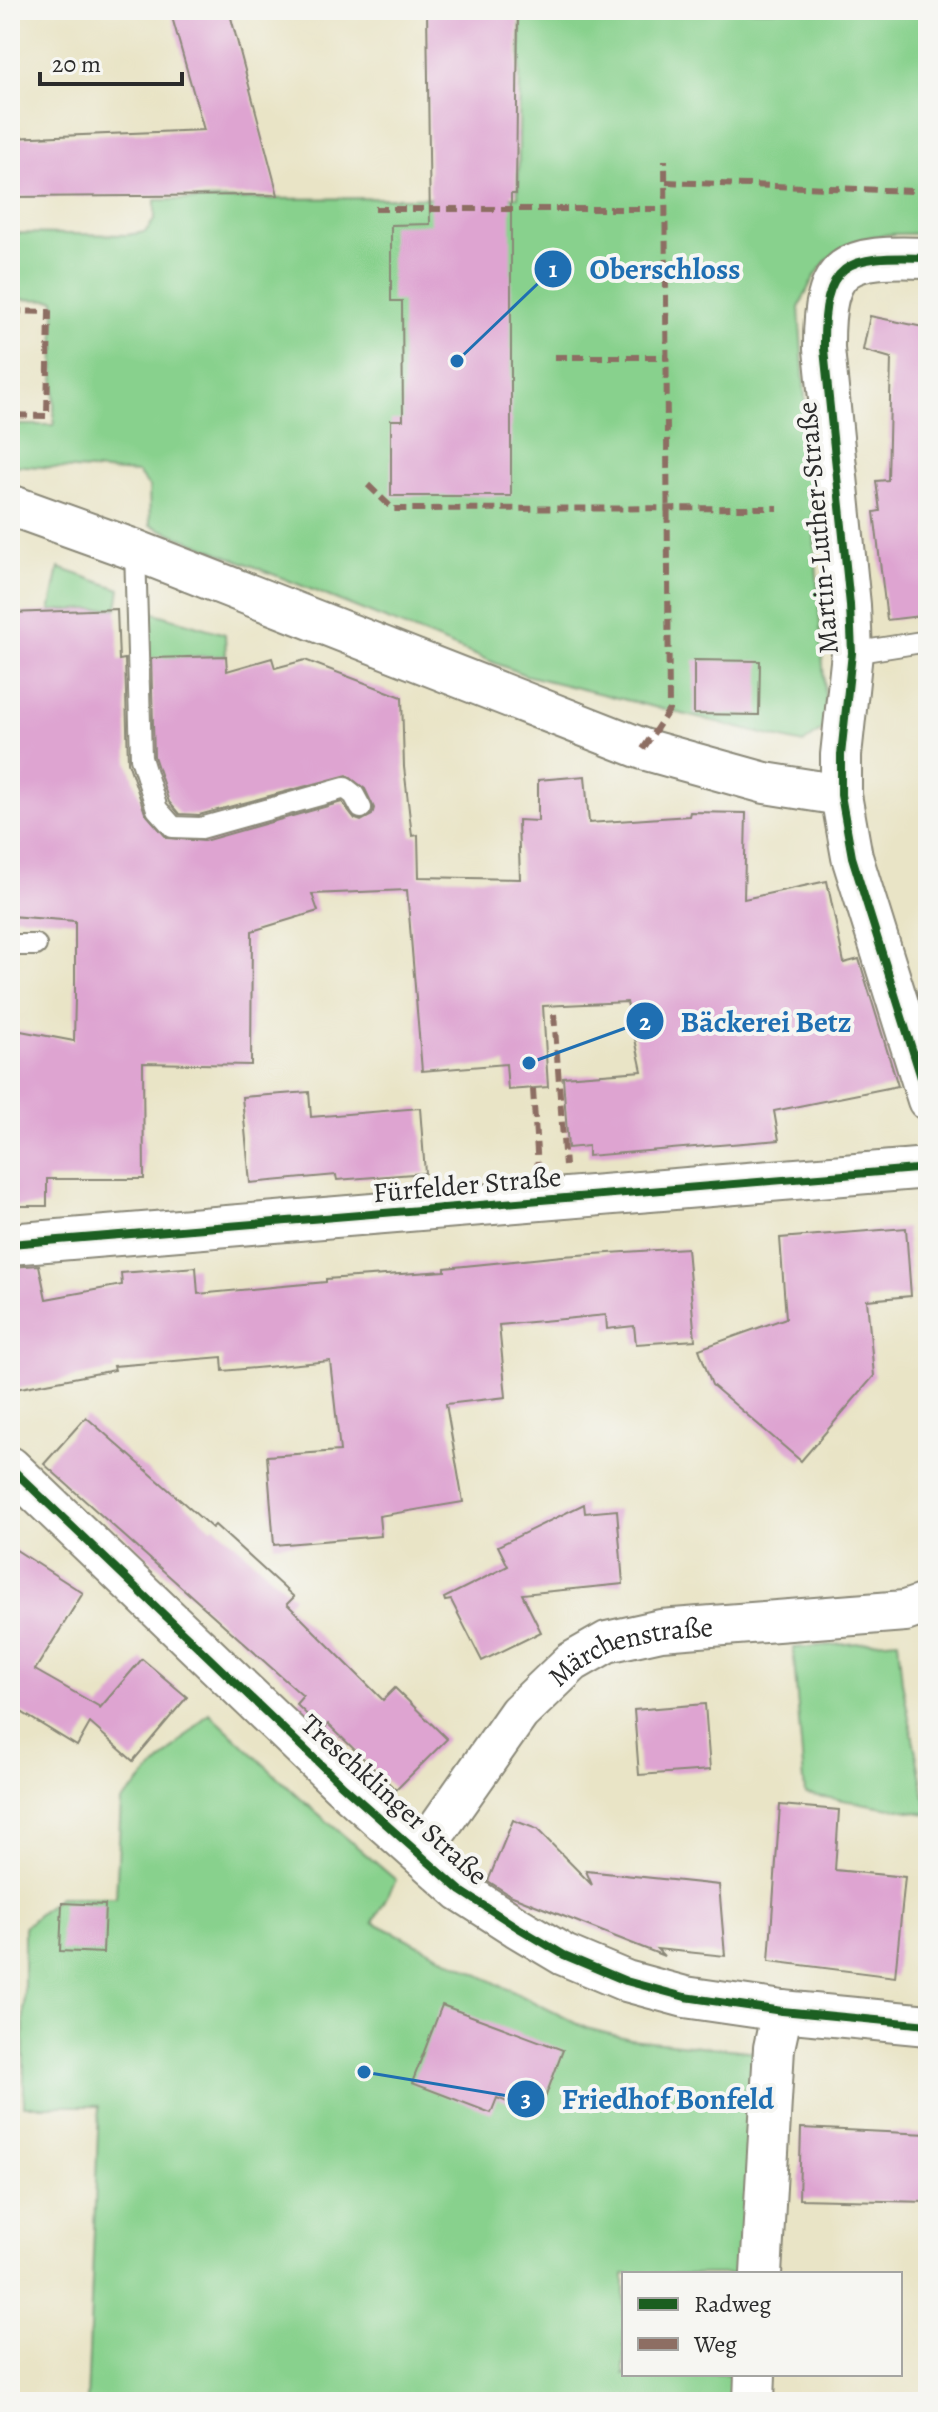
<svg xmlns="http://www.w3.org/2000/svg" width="938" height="2412" font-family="Alegreya,serif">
<rect width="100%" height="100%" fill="#f6f6f2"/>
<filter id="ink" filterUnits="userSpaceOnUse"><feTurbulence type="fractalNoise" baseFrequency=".0125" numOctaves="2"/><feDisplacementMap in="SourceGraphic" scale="16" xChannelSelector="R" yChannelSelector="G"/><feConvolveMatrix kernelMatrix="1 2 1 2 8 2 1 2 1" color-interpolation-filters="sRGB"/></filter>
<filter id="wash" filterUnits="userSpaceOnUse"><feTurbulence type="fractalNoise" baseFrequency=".006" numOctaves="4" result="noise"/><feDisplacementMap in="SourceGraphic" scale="32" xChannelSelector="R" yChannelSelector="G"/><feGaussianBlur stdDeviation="1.8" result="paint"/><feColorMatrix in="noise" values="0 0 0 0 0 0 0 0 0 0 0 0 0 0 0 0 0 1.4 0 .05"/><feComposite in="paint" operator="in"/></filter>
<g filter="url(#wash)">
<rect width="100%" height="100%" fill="#e9e4c6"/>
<g fill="#88d18d" stroke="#5a7e5c" stroke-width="2">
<path d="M521 10H928V234C858 232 827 240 799 308L827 726 803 744 525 675 150 525 149 487 138 473 10 465V431H12V425H54L55 300 10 299V233L127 235 145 232 155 219V200L518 197Z"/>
<path d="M59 568 120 589 117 608 50 611Z"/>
<path d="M151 612 225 634 226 656 185 657V666L149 668 146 617Z"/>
<path d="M898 1640 902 1682 928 1814 805 1794 793 1648Z"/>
<path d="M209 1713 301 1799 396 1880 373 1922 586 2028 630 2039 758 2052 744 2274H624V2374H737L735 2402H87L99 2106H24V1927L59 1897H116L121 1802Z"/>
</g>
<g id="blocks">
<g fill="#dea4d1">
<path d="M170 10H229L278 195 10 197V138L204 130Z"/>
<path d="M427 10H518L516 194H511V496H391V420H403L402 301H391V225L430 224Z"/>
<path d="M870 316 928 328V615L887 620 874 512 880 511 876 481 888 480 891 358 863 350Z"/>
<path d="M117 609 119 660 125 659 128 762 145 813 167 838 204 841 342 802 355 819 361 821 372 815 374 808 365 789 347 775 199 815 179 814 169 802 154 756 151 658 226 656 227 671 272 658 275 668 305 660 402 697 404 767 412 836 418 835 419 877 520 879 518 820 538 821V780L585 776 589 823 689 816 690 812 746 813 744 899 827 881 844 963 859 959 898 1086 774 1111 779 1140 588 1156V1146L568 1148 563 1077 642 1071 627 1002 543 1006 548 1087 508 1090 506 1064 422 1071 407 890 312 894 318 911 252 931 251 1065 143 1063 144 1179H47V1206H10V1029L74 1041 75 998V921L10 916V613Z"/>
<path d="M694 660 760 661 759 715 694 714Z"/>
<path d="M309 1092 311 1117 420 1108 425 1173 337 1180 336 1175 250 1183 242 1097Z"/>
<path d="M906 1228 911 1296 867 1300 874 1376 801 1461 712 1385 699 1349 786 1318 780 1238Z"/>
<path d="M687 1248 695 1340 636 1344 634 1326 607 1329 606 1315 499 1325 506 1397 446 1404 463 1502 379 1516 381 1536 274 1545 267 1456 340 1451 330 1361 223 1371 222 1357 114 1366 115 1370 10 1390V1267L39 1265 46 1299 122 1285 121 1273 196 1267 198 1294 326 1282V1279L445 1271V1268L562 1256Z"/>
<path d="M86 1417 212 1528 215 1525 294 1597 287 1604 383 1700 395 1688 447 1739 396 1790 328 1724 323 1730 296 1704 303 1696 44 1464Z"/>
<path d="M584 1504 585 1513 617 1510 623 1584 522 1594 541 1632 482 1661 451 1600 445 1601 444 1598 508 1566 498 1546Z"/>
<path d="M10 1546 83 1593 35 1670 100 1707 99 1709 142 1659 187 1697 133 1761 90 1723 77 1746 13 1707 10 1712Z"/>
<path d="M705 1704 710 1770 639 1775 634 1710Z"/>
<path d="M780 1805 839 1810 835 1870 905 1877 895 1977 769 1961Z"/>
<path d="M513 1820 537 1829 592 1885 586 1871 719 1885 725 1956 657 1949 664 1956 510 1895 488 1881Z"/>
<path d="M62 1903 105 1905 103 1953 60 1951Z"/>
<path d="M442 2005 563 2050 539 2114 497 2098 491 2113 412 2083Z"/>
<path d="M801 2128 928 2134V2202L799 2199Z"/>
</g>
</g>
</g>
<g filter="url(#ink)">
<use href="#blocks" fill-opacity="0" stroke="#8a8878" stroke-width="2"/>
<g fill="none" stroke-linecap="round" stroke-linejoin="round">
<g stroke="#8a8878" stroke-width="24">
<g id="service">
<path d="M135 550 141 758 157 809 173 827 201 828 345 788 354 795 361 808"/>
<path d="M852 653 928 641"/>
<path d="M10 945H36"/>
</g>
</g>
<g stroke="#8a8878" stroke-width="44">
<g id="minor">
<path d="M928 258C845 255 823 261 824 349L850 605 852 653 841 755V795L852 857 928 1100"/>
<path d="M10 505 135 550 643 749 765 783 841 795"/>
<path d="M10 1244 928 1168"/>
<path d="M10 1467 342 1785 461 1891 517 1927 564 1955 626 1981 685 1997 782 2011 928 2025"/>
<path id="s1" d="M420 1854 519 1713 572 1662 607 1642 661 1630 905 1611 928 1603"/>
<path d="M761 2274 774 2048 782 2011"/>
<path d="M754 2402 755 2374"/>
</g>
</g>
<use href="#service" stroke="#fff" stroke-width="20"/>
<use href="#minor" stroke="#fff" stroke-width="40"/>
<g stroke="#8d6e63" stroke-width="6" stroke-dasharray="12 6" stroke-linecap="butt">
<path d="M666 182 912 191"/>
<path d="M375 209H666"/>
<path d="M10 311 49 312 47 416 10 415"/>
<path d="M555 357H666"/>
<path d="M368 485 393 509 778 508"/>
<path d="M643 749 669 710 665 160"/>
<path d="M554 1014 565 1166"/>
<path d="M533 1089 538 1168"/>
</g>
<g stroke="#f6f6f2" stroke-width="13">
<g id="cycleway">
<path d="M928 258C845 255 823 261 824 349L850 605 852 653 841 755V795L852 857 928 1100"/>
<path d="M10 1244 928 1168"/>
<path d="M10 1467 342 1785 461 1891 517 1927 564 1955 626 1981 685 1997 782 2011 928 2025"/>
</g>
</g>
<use href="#cycleway" stroke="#1b5e20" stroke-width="8"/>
</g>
</g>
<g text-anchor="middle" stroke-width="8" stroke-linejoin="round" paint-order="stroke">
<g font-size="28" fill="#2b2b2b" stroke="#f6f6f2">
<text transform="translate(817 528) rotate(-95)" y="10">Martin-Luther-Straße</text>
<text transform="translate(467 1184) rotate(-5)" y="10">Fürfelder Straße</text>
<text dy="10" stroke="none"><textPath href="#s1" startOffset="306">Märchenstraße</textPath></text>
<text transform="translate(395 1799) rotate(42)" y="10">Treschklinger Straße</text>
</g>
</g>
<path fill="none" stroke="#1f6fb2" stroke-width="3" d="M457 361L553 269M529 1063L645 1021M364 2072L526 2099"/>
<g fill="#1f6fb2" stroke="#f6f6f2" stroke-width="3">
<circle cx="457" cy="361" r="8"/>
<circle cx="529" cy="1063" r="8"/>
<circle cx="364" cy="2072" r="8"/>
<circle cx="553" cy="269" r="20"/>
<circle cx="645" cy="1021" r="20"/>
<circle cx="526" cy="2099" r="20"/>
</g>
<g font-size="24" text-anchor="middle" font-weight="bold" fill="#fff">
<text x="553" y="277">1</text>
<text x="645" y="1030">2</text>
<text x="526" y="2107">3</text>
</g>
<g font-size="30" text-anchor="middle" font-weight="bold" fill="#1f6fb2" stroke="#f6f6f2" stroke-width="8" stroke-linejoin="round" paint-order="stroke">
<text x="665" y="279">Oberschloss</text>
<text x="766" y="1032">Bäckerei Betz</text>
<text x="668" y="2109">Friedhof Bonfeld</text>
</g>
<rect width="938" height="2412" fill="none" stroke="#f6f6f2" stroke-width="40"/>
<rect x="622" y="2272" width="280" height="104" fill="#f6f6f2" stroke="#a5a5a2" stroke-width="2"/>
<rect x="638" y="2298" width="40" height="12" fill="#1b5e20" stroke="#a5a5a2" stroke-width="2"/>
<text x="694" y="2312" font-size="24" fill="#2b2b2b">Radweg</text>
<rect x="638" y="2338" width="40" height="12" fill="#8d6e63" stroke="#a5a5a2" stroke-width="2"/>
<text x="694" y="2352" font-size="24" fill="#2b2b2b">Weg</text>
<path d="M40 72v12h142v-12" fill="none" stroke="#2b2b2b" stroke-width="4"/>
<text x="52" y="72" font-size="24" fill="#2b2b2b" stroke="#f6f6f2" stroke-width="6" paint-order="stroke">20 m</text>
</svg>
